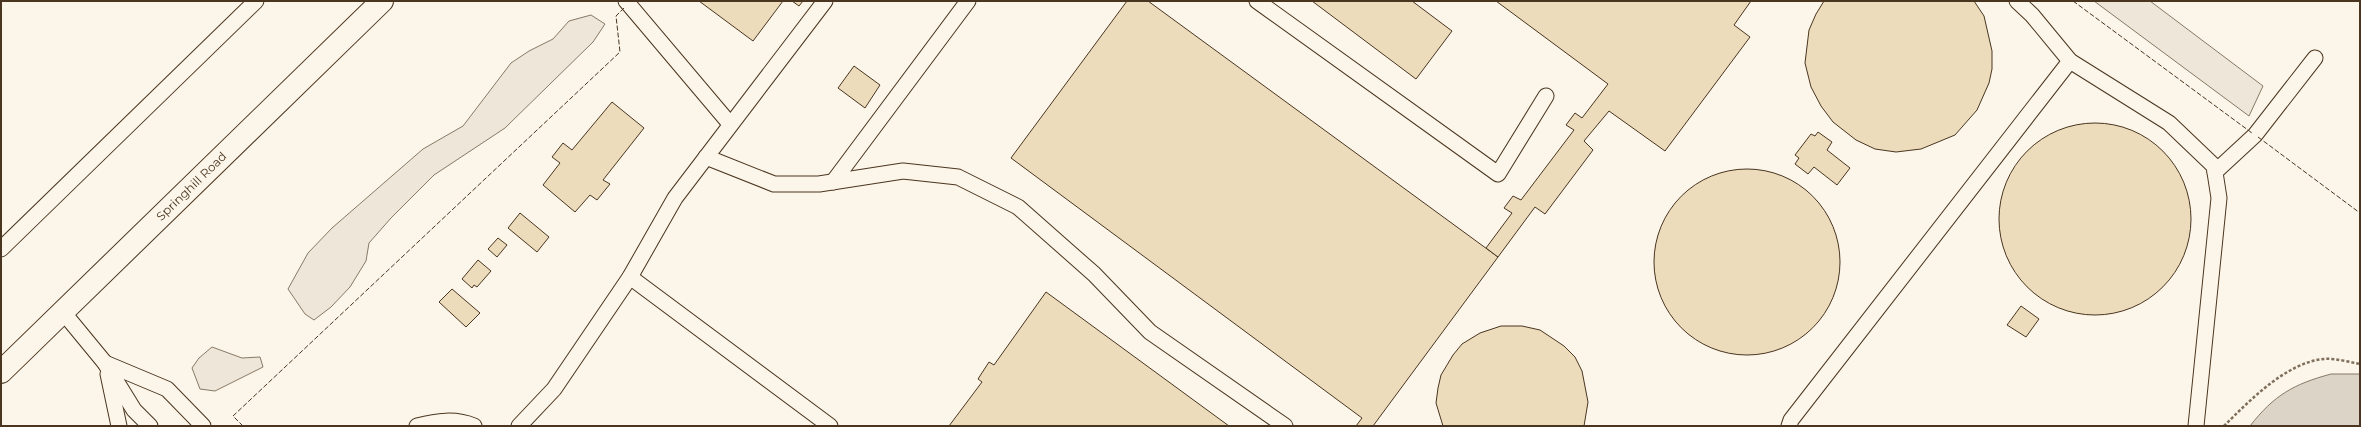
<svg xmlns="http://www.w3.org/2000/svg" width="2361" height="427" font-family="Montserrat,sans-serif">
<rect width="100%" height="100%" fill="#fbf6e9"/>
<g fill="#ede6d9" stroke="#887966">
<path d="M2094 1H2150L2263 86 2249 116Z"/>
<path d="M591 15 605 24 593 42 505 128 434 175 391 218 369 243 366 261 350 287 331 307 314 320 305 314 288 289 308 253 332 228 423 149 463 126 511 63 529 51 553 39 569 21Z"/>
<path d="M212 347 242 358 260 357 263 367 215 391 200 389 192 368 199 358Z"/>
</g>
<path fill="#dcd4c6" stroke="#887966" d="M2331 374H2360V426H2250C2274 395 2294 384 2331 374Z"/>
<g fill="#ecdcbc" stroke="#4a3520">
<path d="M699 1H783L753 41Z"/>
<path d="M792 1H803L799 6Z"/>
<path d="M1127 1H1148L1498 257 1373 426H1356L1362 418 1011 158Z"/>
<path d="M1312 1H1412L1452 31 1416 79Z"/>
<path d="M1496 1H1751L1734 25 1750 37 1665 151 1609 111 1584 141 1593 150 1545 214 1535 207 1498 257 1486 248 1512 213 1504 208 1513 196 1521 200 1574 130 1566 125 1575 113 1582 118 1608 84Z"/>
<path d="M1824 1H1974L1984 16 1992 51V69L1989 83 1977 110 1955 135 1921 149 1896 152 1875 149 1856 140 1833 122 1821 106 1811 87 1805 63 1809 30 1816 14Z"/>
<path d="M854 66 880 85 865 108 838 88Z"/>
<path d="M612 102 644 128 603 180 610 184 597 200 590 195 575 212 543 185 560 163 552 157 563 143 572 150Z"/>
<circle cx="2095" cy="219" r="96"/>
<path d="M1818 132 1832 142 1827 150 1850 168 1837 185 1814 167 1808 174 1795 164 1799 158 1795 155 1811 134 1815 136Z"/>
<circle cx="1747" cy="262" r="93"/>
<path d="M520 213 549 237 537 252 508 228Z"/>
<path d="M498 238 507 245 497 257 488 249Z"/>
<path d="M478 260 491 271 477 287 474 285 472 288 462 279Z"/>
<path d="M452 289 480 313 466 327 439 302Z"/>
<path d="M1046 292 1229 426H949L982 382 978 379 989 362 994 365Z"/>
<path d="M2021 306 2039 319 2026 337 2007 325Z"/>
<path d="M1501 326H1522L1540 330 1564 346 1575 357 1582 371 1588 402 1584 426H1443L1436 403 1438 388 1441 375 1453 355 1462 344 1480 333Z"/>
</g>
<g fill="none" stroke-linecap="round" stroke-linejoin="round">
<g stroke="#4a3520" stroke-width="17">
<g id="lane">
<path d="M626 1 730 124"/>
<path d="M1257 1 1498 174 1546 96"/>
<path d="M2017 1 2032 15 2070 61 2169 123 2214 166 2219 198 2196 426"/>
<path d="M706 157 774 184H819L903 171 958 177 1018 207 1094 274 1150 332 1285 426"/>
<path d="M2215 172 2255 135 2315 58"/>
<path d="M833 182 968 1"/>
<path d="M1 249 256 1"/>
<path d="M630 277 830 426"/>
<path d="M63 312 105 363 134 410 150 426"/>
<path d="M105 363 167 389 203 426"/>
<path d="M108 374 119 426"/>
<path d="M417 426C437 421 455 418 474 426"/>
<path d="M519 426 554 389 630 277 675 198 825 1"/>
<path d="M1789 426 1791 420 2070 61"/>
</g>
</g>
<g stroke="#4a3520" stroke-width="24">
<g id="secondary">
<path id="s1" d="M1 372 382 1"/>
</g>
</g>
<path stroke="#7f6f5c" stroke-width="2.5" stroke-dasharray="3 2" stroke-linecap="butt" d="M2224 426C2249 401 2287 362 2324 359 2335 358 2349 362 2360 364"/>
<use href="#lane" stroke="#fbf6e9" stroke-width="15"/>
<use href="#secondary" stroke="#fbf6e9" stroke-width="22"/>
<g stroke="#4a3520" stroke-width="1" stroke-dasharray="5 2" stroke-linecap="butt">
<path d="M2073 1 2252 133"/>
<path d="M2258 137 2360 213"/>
<path d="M243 426 233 416 620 52 616 16 625 7"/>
</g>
</g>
<g text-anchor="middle" stroke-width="3" stroke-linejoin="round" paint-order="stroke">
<g font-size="12" fill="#4a3520" stroke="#fbf6e9">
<text dy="4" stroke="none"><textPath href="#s1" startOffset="266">Springhill Road</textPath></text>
</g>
</g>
<rect width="2361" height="427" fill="none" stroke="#4a3520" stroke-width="4"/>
</svg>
